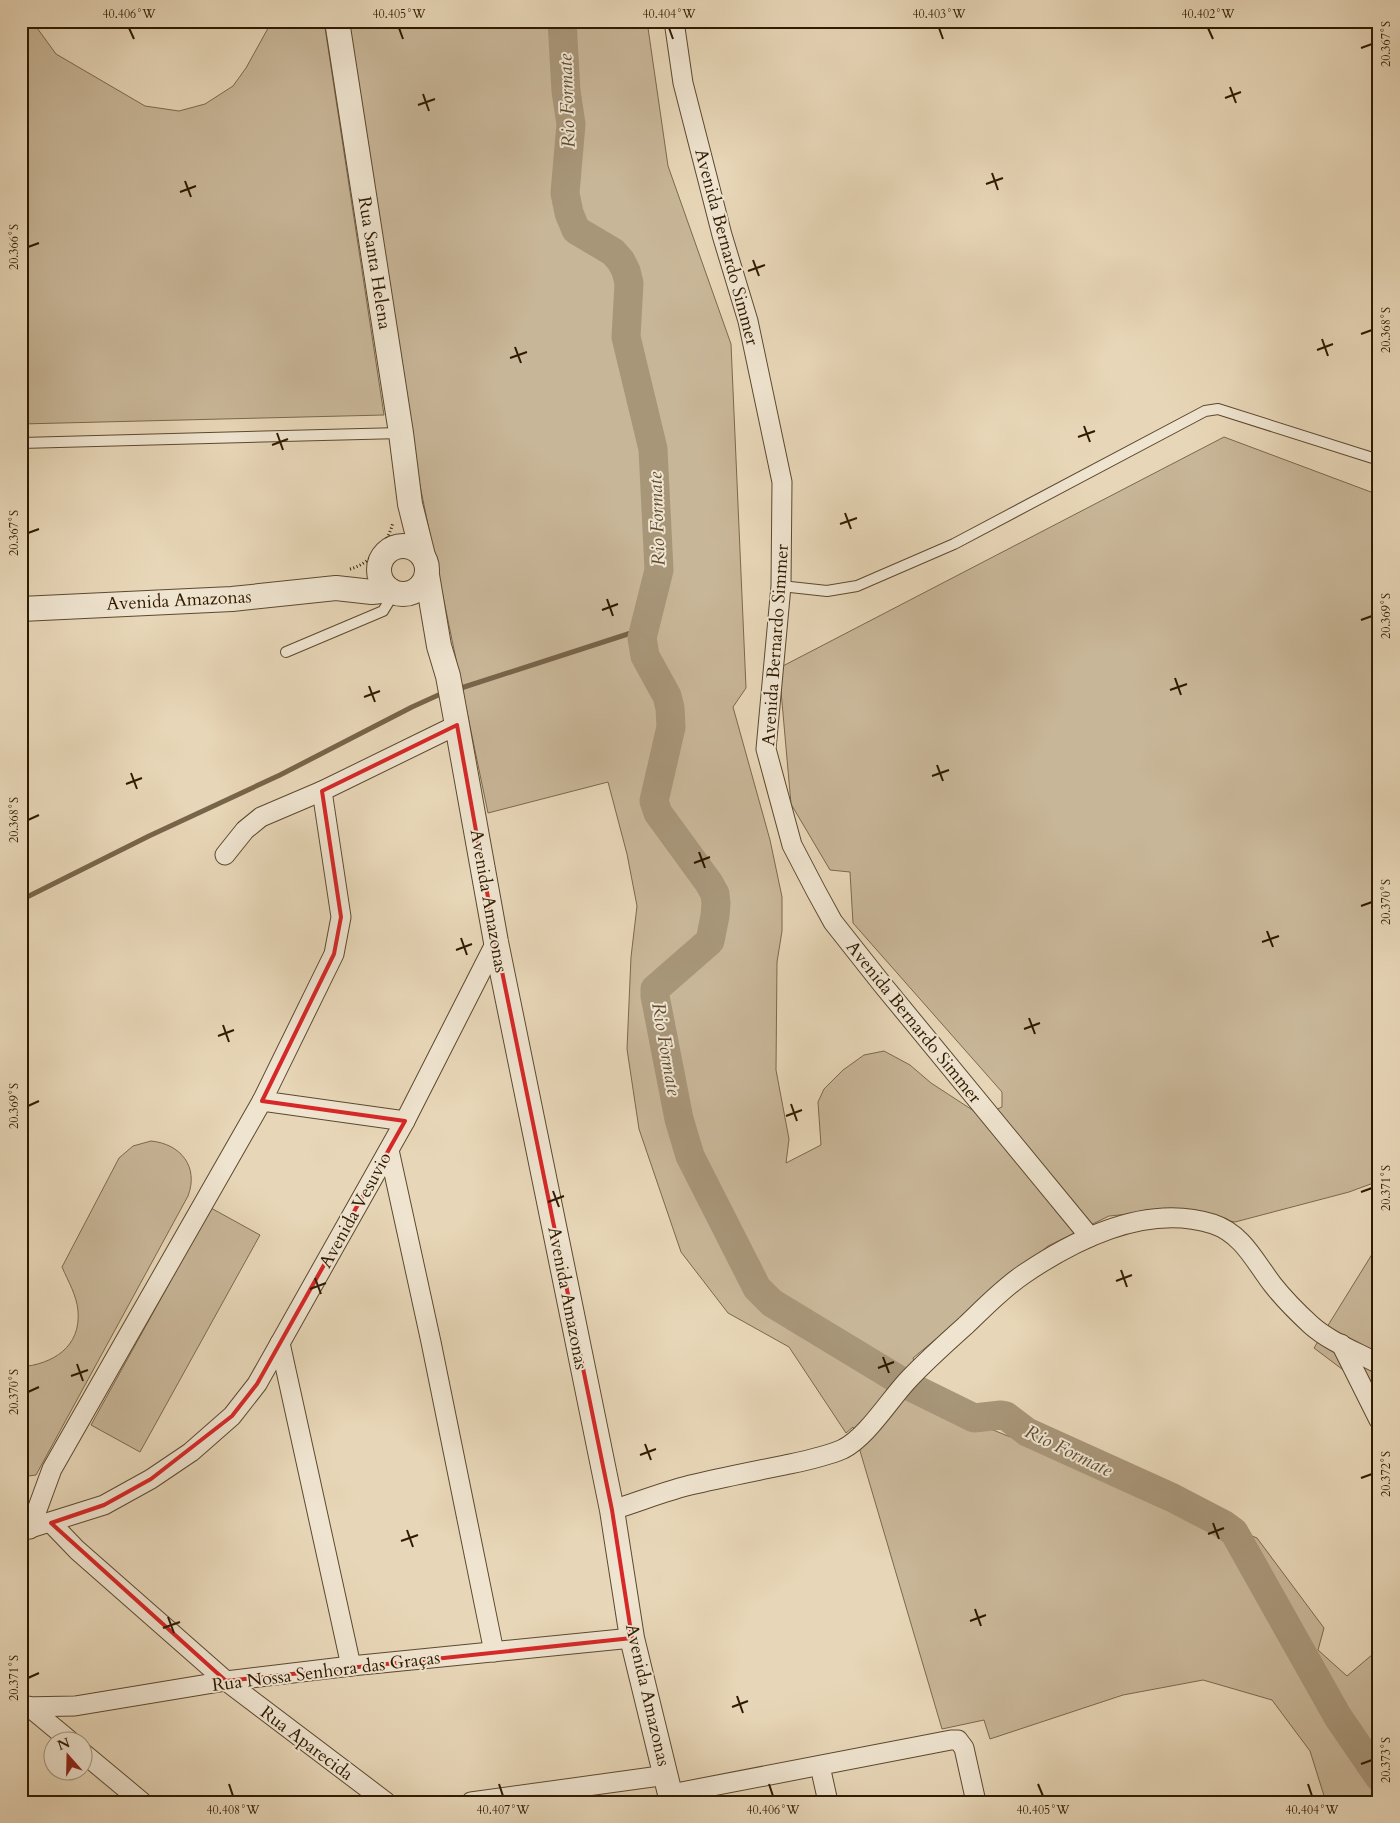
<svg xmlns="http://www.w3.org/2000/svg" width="1400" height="1823" font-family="Cardo,serif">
<rect width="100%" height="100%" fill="#e7d6b7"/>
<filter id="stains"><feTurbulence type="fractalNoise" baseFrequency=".004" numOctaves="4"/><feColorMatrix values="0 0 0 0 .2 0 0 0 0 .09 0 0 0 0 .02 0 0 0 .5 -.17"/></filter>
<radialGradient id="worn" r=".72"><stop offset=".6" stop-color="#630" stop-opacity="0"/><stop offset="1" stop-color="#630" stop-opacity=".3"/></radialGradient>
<g fill="#c8b698" stroke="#7c684c">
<path d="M21 21H32L56 54 145 106 179 111 205 104 233 86 246 68 272 21H324L384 415 21 424Z"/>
<path d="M349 21H647L668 166 731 344 746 688 733 707 770 840 782 897V931L777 962 776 1070 789 1139 786 1163 821 1145 818 1102 824 1089 843 1070 864 1055 884 1051 910 1065 931 1083 974 1111 988 1113 1002 1107V1092L853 923 850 872 830 870 791 804 779 668 1224 437 1379 495V1181L1349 1192 1235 1222 1172 1210 1109 1216 1048 1246 913 1358 915 1364 893 1389 1257 1538 1324 1628 1318 1650 1347 1676 1379 1649V1802H1326L1310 1751 1272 1700 1203 1680 1123 1695 990 1739 984 1720 942 1729 853 1427 846 1433 789 1347 728 1313 681 1252 639 1129 627 1049 631 957 637 906 627 854 608 782 488 813 419 481Z"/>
<path d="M151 1141C181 1144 199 1167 188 1196L36 1475 21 1477V1367C53 1364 81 1347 78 1311 77 1296 68 1281 62 1267L119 1158 133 1146Z"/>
<path d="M211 1208 260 1235 140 1452 91 1425Z"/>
<path d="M1379 1243V1397L1314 1348Z"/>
</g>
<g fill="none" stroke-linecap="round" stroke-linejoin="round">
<g stroke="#786449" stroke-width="5">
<path d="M458 689 631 633 642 636"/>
<path d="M21 900 149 836 280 775 412 707 445 692"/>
</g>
<path stroke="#a89679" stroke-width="29" d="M562 21 566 91 571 124 565 193 569 213 576 230 613 252 621 261 626 271 629 283 626 337 653 449 659 570 642 638 645 656 667 696 670 708 671 727 654 801 658 813 709 883 715 894 716 903 715 916 710 941 655 989V996L679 1119 690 1156 757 1288 772 1303 909 1386 974 1418 1001 1415 1006 1416 1027 1432 1173 1498 1223 1524 1234 1532 1338 1717 1379 1777"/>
<g stroke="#5d492e" stroke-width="12">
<g id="service">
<path d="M21 443 401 433"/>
<path d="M781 586 827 591 857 586 954 544 1205 411 1218 409 1379 460"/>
<path d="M286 652 383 611 394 593"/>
</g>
</g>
<g stroke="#5d492e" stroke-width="21">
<g id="minor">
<path d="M674 21 683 83 722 235 748 321 782 482 781 586 766 749 792 845 816 891 833 922 882 984 1090 1237"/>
<path d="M225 855 245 830 261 817 322 791"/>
<path d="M405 1121 262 1101 334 954 341 917 322 791 457 725"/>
<path d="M389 1150 431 1342 494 1652"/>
<path d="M280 1343 351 1666"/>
<path d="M1341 1344 1379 1420"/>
<path d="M612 1510C639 1502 667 1490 695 1484 725 1477 755 1471 785 1465 804 1461 825 1457 843 1449 867 1437 889 1400 909 1379 927 1360 946 1343 965 1326 984 1308 1003 1288 1024 1274 1077 1238 1148 1203 1213 1224 1243 1234 1255 1262 1273 1285 1284 1299 1298 1313 1311 1325 1330 1342 1357 1352 1379 1364"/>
<path d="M51 1523 77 1550 226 1681 386 1802"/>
<path d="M30 1529 52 1469 262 1101"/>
<path d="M21 1531 104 1505 151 1479 191 1452 232 1416 257 1384 405 1121 496 942"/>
<path d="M28 1706 69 1740"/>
<path d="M21 1707 75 1706 226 1681 351 1666 632 1638"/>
<path d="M82 1752 142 1802"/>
<path d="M820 1766 828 1802"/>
<path d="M671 1794 951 1740H958L964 1748 976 1802"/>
<path d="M471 1802 667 1775"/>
</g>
</g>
<g stroke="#5d492e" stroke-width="26">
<g id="tertiary">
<path d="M337 21 401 433 410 504 423 556"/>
<circle cx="403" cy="570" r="24"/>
<path d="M427 575 439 646 448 676 457 725 496 942 612 1510 632 1638 672 1802"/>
<path d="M21 609 232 599 336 588 372 592 390 590"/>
</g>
</g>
<path stroke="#2f1a00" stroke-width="3" stroke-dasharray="1 2.5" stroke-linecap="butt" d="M350 569C370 564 389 542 393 522"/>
<use href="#service" stroke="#efe4d0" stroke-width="10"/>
<use href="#minor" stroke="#efe4d0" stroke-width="19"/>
<use href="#tertiary" stroke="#efe4d0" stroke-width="24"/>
</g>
<path fill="none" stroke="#d62828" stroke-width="4" stroke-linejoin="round" d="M457 725 496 942 612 1510 632 1638 226 1681 51 1523 104 1505 151 1479 232 1416 257 1384 405 1121 262 1101 334 954 341 917 322 791Z"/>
<path fill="none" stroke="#2f1a00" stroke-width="2" d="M129 28 134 39M399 28 403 39M669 28 673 39M939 28 943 39M1208 28 1213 39M1361 48 1372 44M1230 87 1236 103M423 94 429 111M1225 98 1241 92M418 105 435 99M992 173 998 190M185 181 191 197M986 184 1003 178M180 192 196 186M28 247 39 243M753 260 759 276M748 271 765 265M1361 334 1372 330M1322 339 1328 356M515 347 521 363M1317 350 1333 344M510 358 527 352M1084 426 1090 442M277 433 283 450M1078 437 1095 431M272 445 288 439M845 513 851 529M840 524 857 518M28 533 39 529M607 599 613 616M602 610 618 604M1361 620 1372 616M1175 678 1181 695M369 686 375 702M1170 690 1187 684M364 697 380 691M937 765 943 781M131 773 137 789M932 776 949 770M126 784 142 778M28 820 39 815M699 852 705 868M694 863 710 857M1361 906 1372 902M1267 931 1273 947M461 938 467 955M1262 942 1279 936M456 950 472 944M1029 1018 1035 1034M223 1025 229 1042M1024 1029 1040 1023M218 1036 234 1030M791 1104 797 1121M28 1106 39 1101M786 1116 802 1110M553 1191 559 1207M1361 1192 1372 1188M548 1202 564 1196M1121 1270 1127 1287M315 1278 321 1294M1116 1281 1132 1275M310 1289 326 1283M883 1357 889 1373M77 1364 83 1381M878 1368 894 1362M71 1376 88 1370M28 1392 39 1387M645 1444 651 1460M640 1455 656 1449M1361 1478 1372 1474M1213 1523 1219 1539M407 1530 413 1547M1208 1534 1224 1528M401 1541 418 1535M975 1609 981 1626M168 1617 174 1633M970 1621 986 1615M163 1628 180 1622M28 1678 39 1673M737 1696 743 1713M732 1707 748 1701M1361 1764 1372 1760M229 1784 233 1796M499 1784 503 1796M769 1784 773 1796M1038 1784 1043 1796M1308 1784 1312 1796"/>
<g text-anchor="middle" stroke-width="4" stroke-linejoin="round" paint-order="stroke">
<g font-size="18" fill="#2f1a00" stroke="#efe4d0">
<text transform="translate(727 247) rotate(75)" y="6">Avenida Bernardo Simmer</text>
<text transform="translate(375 263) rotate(81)" y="6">Rua Santa Helena</text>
<text transform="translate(179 600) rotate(-3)" y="6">Avenida Amazonas</text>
<text transform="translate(775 645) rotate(-86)" y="6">Avenida Bernardo Simmer</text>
<text transform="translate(489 901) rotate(80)" y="6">Avenida Amazonas</text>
<text transform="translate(914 1022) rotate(51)" y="6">Avenida Bernardo Simmer</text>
<text transform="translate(355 1210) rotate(-61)" y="6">Avenida Vesuvio</text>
<text transform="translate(568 1298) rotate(79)" y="6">Avenida Amazonas</text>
<text transform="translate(326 1671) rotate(-7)" y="6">Rua Nossa Senhora das Graças</text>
<text transform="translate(648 1695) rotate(77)" y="6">Avenida Amazonas</text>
<text transform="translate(307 1743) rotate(37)" y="6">Rua Aparecida</text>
</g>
<g font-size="19" font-style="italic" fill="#5f4c30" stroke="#efe4d0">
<text transform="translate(566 101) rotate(-92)" y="7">Rio Formate</text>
<text transform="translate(656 519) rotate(-92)" y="7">Rio Formate</text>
<text transform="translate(667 1049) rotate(80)" y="7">Rio Formate</text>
<text transform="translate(1069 1450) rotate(26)" y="7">Rio Formate</text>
</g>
</g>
<rect width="1400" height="1823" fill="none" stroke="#e7d6b7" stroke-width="55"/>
<g transform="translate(68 1756) rotate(340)"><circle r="24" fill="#efe4d0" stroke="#a2937d"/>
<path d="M0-4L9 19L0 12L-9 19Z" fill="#8f2418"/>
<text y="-8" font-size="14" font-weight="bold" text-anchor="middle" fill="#2f1a00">N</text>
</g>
<rect x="28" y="28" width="1344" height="1768" fill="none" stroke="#2f1a00" stroke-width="2"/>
<g font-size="12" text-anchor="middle" fill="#2f1a00">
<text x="129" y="18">40.406°W</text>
<text x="399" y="18">40.405°W</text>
<text x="669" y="18">40.404°W</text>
<text x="939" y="18">40.403°W</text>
<text x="1208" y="18">40.402°W</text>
<text transform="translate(1386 44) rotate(-90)" y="4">20.367°S</text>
<text transform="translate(14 247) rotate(-90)" y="4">20.366°S</text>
<text transform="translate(1386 330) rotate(-90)" y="4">20.368°S</text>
<text transform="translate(14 533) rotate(-90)" y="4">20.367°S</text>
<text transform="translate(1386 616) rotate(-90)" y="4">20.369°S</text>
<text transform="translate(14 820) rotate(-90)" y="4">20.368°S</text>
<text transform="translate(1386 902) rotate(-90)" y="4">20.370°S</text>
<text transform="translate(14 1106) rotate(-90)" y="4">20.369°S</text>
<text transform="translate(1386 1188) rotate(-90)" y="4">20.371°S</text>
<text transform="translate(14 1392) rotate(-90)" y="4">20.370°S</text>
<text transform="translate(1386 1474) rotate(-90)" y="4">20.372°S</text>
<text transform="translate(14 1678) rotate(-90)" y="4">20.371°S</text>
<text transform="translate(1386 1760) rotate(-90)" y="4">20.373°S</text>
<text x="233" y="1814">40.408°W</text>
<text x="503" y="1814">40.407°W</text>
<text x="773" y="1814">40.406°W</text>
<text x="1043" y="1814">40.405°W</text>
<text x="1312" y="1814">40.404°W</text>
</g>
<rect width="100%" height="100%" filter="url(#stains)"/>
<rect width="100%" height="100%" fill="url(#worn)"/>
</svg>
